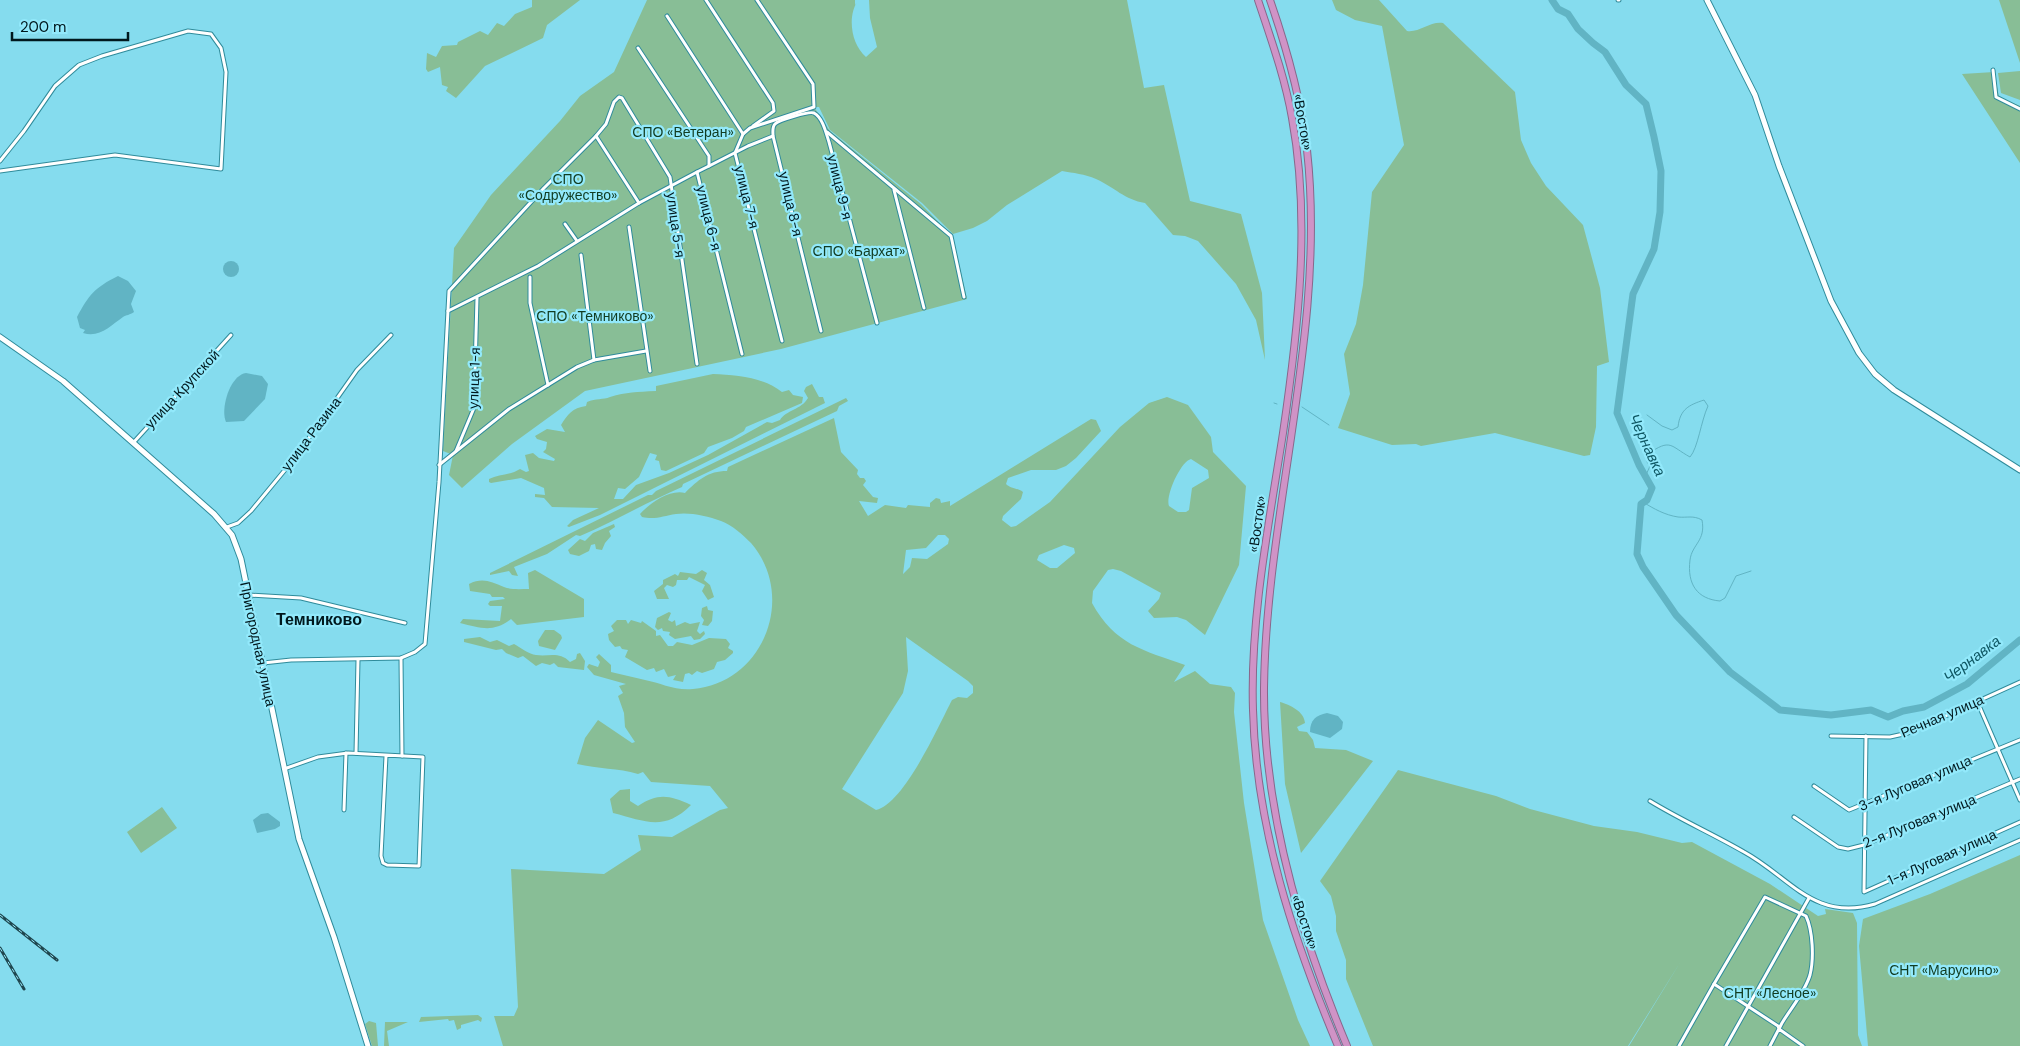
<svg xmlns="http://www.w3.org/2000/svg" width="2020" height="1046" font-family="'DM Sans',sans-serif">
<rect width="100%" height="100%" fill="#85dcee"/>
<g fill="#88be96" fill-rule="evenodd">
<path d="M532 0H580L547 25 543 38 485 66 456 98 446 91 448 87 442 85 440 67 428 72 426 69 427 53 436 57 442 46 457 45 458 42 480 31 488 35 497 23 504 26 515 14 532 7Z"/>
<path d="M647 0H855V5L858 0C847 17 851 44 866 57L877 47 870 18 869 0H1127L1144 88 1164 85 1190 201 1241 214 1262 293 1265 360 1256 320 1236 284 1198 241 1185 236 1173 235 1145 203C1125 200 1114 187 1096 179 1085 174 1073 173 1062 171L1007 205 987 221 973 228 953 234 922 203 830 130 819 107H814L830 131 921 204 953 237 967 299 781 349 585 391 512 444 462 488 449 475 453 455 443 451 454 248 491 195 560 121 580 96 614 72Z"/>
<path d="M1332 0H1379L1407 31C1419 33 1430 21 1443 23L1515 92 1521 140 1531 163 1546 186 1583 225 1600 288 1609 362 1597 366 1596 427 1590 455 1584 456 1495 433 1421 446 1416 444 1392 445 1338 428 1350 394 1344 354 1356 324 1363 285 1372 192 1404 145 1382 26 1355 20 1336 10Z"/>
<path d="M1999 0H2020V63Z"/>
<path d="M2020 71V100L2001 93 1998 73Z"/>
<path d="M1994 72 1999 97 2020 106V163L1962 74Z"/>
<path d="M713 374C736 375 763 377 782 392L789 390 793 395 803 397 802 403 746 427 744 431 732 438 708 447 704 453 666 471 661 470 659 461 655 460 657 455 650 453 639 477 625 489 618 488 614 499H623L636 485 669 473 708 455 767 422 772 423 780 420C786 410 801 410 808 398L804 391 806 387 812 384 819 397H823L825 403 600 515 569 527 567 526 573 520 599 508 552 507 544 498 535 497V494L545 495 544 488 521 478 491 483 489 482V479C499 474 511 475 520 469L526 472 529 471 525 455 533 453 539 458 554 461 555 459 543 452 546 449 547 442 537 439 535 436 547 429 565 432 561 425C568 414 572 408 586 406L587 402C596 398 603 400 610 397 627 392 636 392 656 391V386Z"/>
<path d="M1167 397 1188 405 1211 437 1213 452 1246 486 1239 565 1205 635 1186 620 1177 617 1154 618 1148 611 1159 599 1161 593 1121 571 1113 569 1108 570 1093 591 1092 603C1115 645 1143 650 1185 665L1174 682 1195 671 1210 684 1231 687 1235 693 1234 712 1244 803 1263 920 1298 1020 1310 1046H503L494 1016H514L518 1007 511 869 604 874 641 850 638 835 672 837 720 810 728 808 710 786 651 782 643 772 638 774C618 768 598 769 577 764L585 738 598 720 632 743 635 742 625 727 624 713 618 696 623 693 619 686 626 684 594 675 587 667 589 664 598 667 600 662 596 657 599 654 611 665V672C622 675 634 677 645 680 661 683 675 691 693 689 764 683 797 596 751 543 743 535 732 525 721 521 707 516 690 512 676 514 663 516 655 520 642 517L640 514C650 503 670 489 685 493 698 480 708 471 727 471L728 467 834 418 841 452 858 470 857 474 860 478H864L866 481 863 485 873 497 878 498 877 503 859 501 868 516 885 505 906 508 908 505 930 507V503L936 498 940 499 941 503 950 501V506L1091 419 1096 420 1101 431 1076 458 1066 466 1056 470H1031L1008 478 1006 484C1011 489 1018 488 1023 492L1021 499 1003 516 1002 520 1011 527 1016 526 1050 502 1120 427 1149 403ZM1191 459 1208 470 1209 478 1192 488 1189 510 1186 512H1178L1169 506C1165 496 1181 461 1191 459ZM938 535H945L949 539 948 544 927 559 912 558 910 567 903 574 906 550 926 548ZM1064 545 1074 548 1075 553 1057 568H1050L1037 560 1039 555ZM906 637 968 681 973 686V693L967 698 958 697 952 700C939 725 904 804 876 810L842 789 903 693 908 671Z"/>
<path d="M846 398 848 401 839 406 837 411 683 484 682 487C647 502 615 521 580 536L576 535 547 554 514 567 518 576 512 575 509 571 490 575V573L648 495H652L656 491Z"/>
<path d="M614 524 615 527 609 531 611 536 605 543 602 550 596 549 595 544 591 545 589 551 579 556 570 554 568 550 580 539 585 541 593 533Z"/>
<path d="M535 570 584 599V617L517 625 511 619C493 633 481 628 460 623L463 619 500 621 502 606H490L488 604 490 601 505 599 503 597H492L490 594 470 591 469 584C483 577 491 582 504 587 511 590 521 589 529 589L528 573Z"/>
<path d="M702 570 707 573 704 580 710 585 714 597 708 600 702 591 705 585 689 577 687 580H677L676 585 673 587 667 585 664 588 669 599H657L654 591 663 584V580L675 574 678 576 680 572 696 574Z"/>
<path d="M707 606 708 610 713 611 712 621 708 626 702 625 704 620 701 616 702 608Z"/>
<path d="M669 612 671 613 668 620 672 622 675 620 676 626 685 622 690 624 700 622 697 631 700 634 704 631 705 634 700 639 694 640 691 636 675 639 669 635 670 632 663 631 662 628 658 630 655 627 657 618Z"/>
<path d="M617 620H626L628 624 631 620 641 623 642 621 656 631V636L660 635 668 646H673L677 642 692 645 709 638 726 639 730 644 728 648 733 651V653L725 660 717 662 714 669 702 673 697 671 692 675 689 673 685 674 683 682 673 680 676 675 668 677 664 669 656 672 654 668 647 670 625 657 628 650 622 649 620 646 615 647 609 640 608 634 614 631 611 626Z"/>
<path d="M545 630H554L561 635 562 638 555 650 539 646 538 641Z"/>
<path d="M480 637 490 642 497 640 509 646 514 644C521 648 529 654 536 655 549 657 559 651 570 662L576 659 577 654 580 653 585 661 584 670 558 667 554 663 550 665 542 663 536 666 523 656 518 658 506 653 502 649 496 650 464 642V639Z"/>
<path d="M1280 702C1290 705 1304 711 1305 723L1297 727 1299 731 1307 732 1313 740 1315 748 1346 750 1373 761 1301 853 1285 784Z"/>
<path d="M1398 770 1496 796 1530 809 1594 826 1637 832 1682 843 1692 842 1770 884 1818 916 1826 914 1825 909 1853 913 1857 923 1858 1035 1862 1046H1629L1681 961 1628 1046H1373L1346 979V960L1336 931V916L1331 896 1320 881Z"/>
<path d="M630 789V801L638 806C658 793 669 795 691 805 664 832 645 821 613 813L610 799 620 790Z"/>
<path d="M162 807 177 828 141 853 127 832Z"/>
<path d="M2020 855V1046H1868L1859 946 1863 919 1930 894Z"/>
<path d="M478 1015 482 1018 481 1022 478 1020 461 1025V1028L457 1030 454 1020 449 1021 448 1019 419 1022 421 1017Z"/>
<path d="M369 1021 376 1023 378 1046H372L365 1024Z"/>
<path d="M385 1022H408L387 1031 389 1046H384Z"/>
</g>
<g fill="#61b4c4">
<circle cx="231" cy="269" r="8"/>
<path d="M118 276 128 281 136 291 131 304 134 312C130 315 126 315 123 317 110 326 100 338 83 333L85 330 80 328 77 317C89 295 94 288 118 276Z"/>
<path d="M246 373 262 376 268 384 265 399 244 421 226 422C220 409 230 375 246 373Z"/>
<path d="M1327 713 1338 716 1343 722 1342 729 1330 738 1310 732C1310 720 1316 715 1327 713Z"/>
<path d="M268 813 280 822V826L275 829 257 833 253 820 261 814Z"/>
</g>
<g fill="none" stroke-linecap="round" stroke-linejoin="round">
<g stroke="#61b4c4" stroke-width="1">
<path d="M1274 403 1277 404"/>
<path d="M1302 407 1329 425"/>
<path d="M1646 475 1650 466 1647 462 1648 454C1671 438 1670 446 1690 457 1698 448 1701 421 1708 406L1704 400C1689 405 1680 409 1678 427L1672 430 1662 426 1647 415"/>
<path d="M1643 502C1654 509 1665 515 1678 517 1687 518 1693 515 1702 520 1706 541 1692 544 1690 560 1687 584 1697 599 1720 601L1725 598 1736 576 1751 571"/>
</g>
<path stroke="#61b4c4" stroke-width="7" d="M1552 0 1558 9 1568 14 1578 29 1593 43 1605 52 1626 85 1646 104 1654 137 1661 171 1660 212 1654 249 1633 294 1617 413 1639 465 1652 488 1647 500 1641 504 1637 554 1643 567 1676 615 1730 672 1780 710 1831 715 1871 710 1888 717 1903 711 1924 707 1967 684 2020 640"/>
<g stroke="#2f8b9b" stroke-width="5">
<g id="street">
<path d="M706 0 773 103 774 111 753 126"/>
<path d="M1618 0H1619"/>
<path d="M667 16 743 134 735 153 782 341"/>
<path d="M638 48 709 156V166L697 172 742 354"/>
<path d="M1993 70 1996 97 2020 109"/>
<path d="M827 132 951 236 964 297"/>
<path d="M743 134 750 128 814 107 813 84 757 0"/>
<path d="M596 136 639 203"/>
<path d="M773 136 821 331"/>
<path d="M0 161 24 131 55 86 79 65 102 56 188 31 211 34 221 48 226 72 221 169 115 155 0 171"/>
<path d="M709 166 748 146 773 136C773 131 772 127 775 124 779 120 809 111 814 113 823 118 826 133 829 142L877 323"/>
<path d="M894 190 924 308"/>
<path d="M565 224 577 241"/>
<path d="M629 227 650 371"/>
<path d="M581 255 594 360"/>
<path d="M530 277V303L548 385"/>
<path d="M448 311 538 266 639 203 697 172"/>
<path d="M133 443 231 335"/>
<path d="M456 451 474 408 477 298"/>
<path d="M439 465 509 409 577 367 594 360 646 351"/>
<path d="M227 527 238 523 251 511 294 459 357 370 391 335"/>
<path d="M249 595 301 598 405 623"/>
<path d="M401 658 402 756"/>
<path d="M263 663 291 660 401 658 415 652 425 644 439 482 449 291 544 188 596 136 606 124 614 102 619 97 622 98 670 177 697 364"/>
<path d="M1977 701 2020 800"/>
<path d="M1831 736 1890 737 1908 733 2020 682"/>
<path d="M1866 736 1864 892 2020 822"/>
<path d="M356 753 358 660"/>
<path d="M284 769 318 757 348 753 423 757 419 866 387 865 383 863 381 856 386 756"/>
<path d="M1814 786 1849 810 2020 740"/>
<path d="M1650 801C1681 820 1713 834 1744 852 1790 877 1814 922 1875 904L2020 840"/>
<path d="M344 810 346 753"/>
<path d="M1794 817 1838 847 1848 849 1864 845 2020 779"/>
<path d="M1679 1046 1714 984"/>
<path d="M1726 1046 1809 898"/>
<path d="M1770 1046 1782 1023C1791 1008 1805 992 1810 975 1814 959 1813 931 1806 916L1765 897 1714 984 1778 1026 1779 1029 1803 1046"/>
</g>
</g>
<g stroke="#2f8b9b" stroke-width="7">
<g id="secondary">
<path d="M1707 0 1755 95 1779 166 1831 301 1859 353 1875 374 1894 390 2020 470"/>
<path d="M0 337 63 381 214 514 232 535 241 559 299 839 334 937 368 1046"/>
</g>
</g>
<g stroke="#87688b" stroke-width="8">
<g id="highway">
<path d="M1258 0C1271 39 1285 78 1292 118 1311 221 1298 331 1283 433 1269 524 1250 618 1253 710 1256 827 1293 939 1338 1046"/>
<path d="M1270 0C1287 49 1301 99 1307 150 1327 329 1266 510 1264 688 1263 811 1300 934 1347 1046"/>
</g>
</g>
<use href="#street" stroke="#fff" stroke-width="3"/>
<use href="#secondary" stroke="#fff" stroke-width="5"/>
<use href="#highway" stroke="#cf93c6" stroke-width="6"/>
<g stroke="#1f464e" stroke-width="3">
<g id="rail">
<path d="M0 915 57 960"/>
<path d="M0 948 24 989"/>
</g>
</g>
<use href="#rail" stroke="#92e9fb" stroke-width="1" stroke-dasharray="4" stroke-linecap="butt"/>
</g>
<g text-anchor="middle" stroke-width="4.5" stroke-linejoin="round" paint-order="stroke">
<g font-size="14" fill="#00181d" stroke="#92e9fb">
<text transform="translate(1303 122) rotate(80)" y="5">«Восток»</text>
<text transform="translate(840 187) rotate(76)" y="5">улица 9-я</text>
<text transform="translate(747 197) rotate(76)" y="5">улица 7-я</text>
<text transform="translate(791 204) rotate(77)" y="5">улица 8-я</text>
<text transform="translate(709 218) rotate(76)" y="5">улица 6-я</text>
<text transform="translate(676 225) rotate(82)" y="5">улица 5-я</text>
<text transform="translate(474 378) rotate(-88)" y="5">улица 1-я</text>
<text transform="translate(182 389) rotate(-47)" y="5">улица Крупской</text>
<text transform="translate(311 434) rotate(-53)" y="5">улица Разина</text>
<text transform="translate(1257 524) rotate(-82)" y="5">«Восток»</text>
<text transform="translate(258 644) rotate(78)" y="5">Пригородная улица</text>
<text transform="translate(1942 716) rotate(-23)" y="5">Речная улица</text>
<text transform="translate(1915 783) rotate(-23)" y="5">3-я Луговая улица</text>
<text transform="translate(1919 821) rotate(-22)" y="5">2-я Луговая улица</text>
<text transform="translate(1942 857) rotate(-24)" y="5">1-я Луговая улица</text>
<text transform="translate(1305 922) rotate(71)" y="5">«Восток»</text>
</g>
<g font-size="14" fill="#113c21" stroke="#92e9fb">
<text x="683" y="137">СПО «Ветеран»</text>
<text x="568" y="184">СПО<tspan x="568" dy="16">«Содружество»</tspan></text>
<text x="859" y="256">СПО «Бархат»</text>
<text x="595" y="321">СПО «Темниково»</text>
<text x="1944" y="975">СНТ «Марусино»</text>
<text x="1770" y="998">СНТ «Лесное»</text>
</g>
<g font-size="15" font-style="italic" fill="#0f5763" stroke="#92e9fb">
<text transform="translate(1647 445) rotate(65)" y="5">Чернавка</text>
<text transform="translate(1972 659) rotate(-37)" y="5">Чернавка</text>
</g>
<g font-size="16" font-weight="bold" fill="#00181d" stroke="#92e9fb">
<text x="319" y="625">Темниково</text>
</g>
</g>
<path d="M12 32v8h116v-8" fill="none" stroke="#00181d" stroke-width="2.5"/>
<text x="20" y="32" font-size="15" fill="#00181d" stroke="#92e9fb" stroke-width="4" paint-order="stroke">200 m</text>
</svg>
